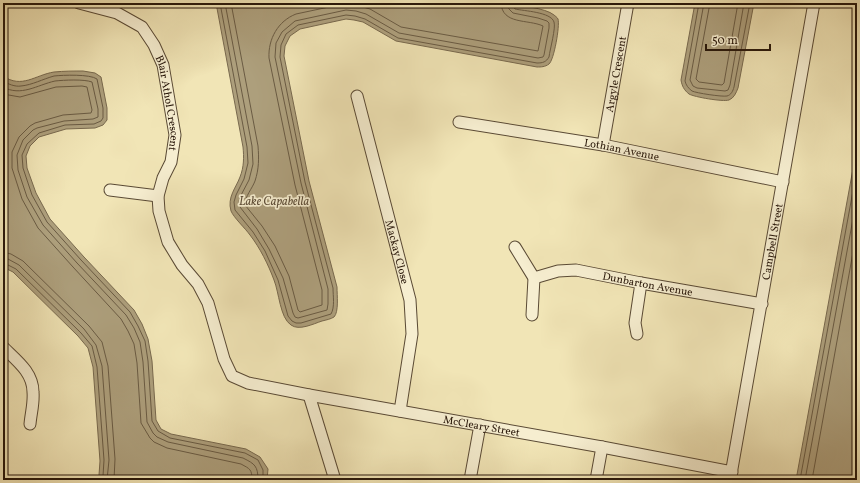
<svg xmlns="http://www.w3.org/2000/svg" width="860" height="483" font-family="Vollkorn,serif">
<rect width="100%" height="100%" fill="#f1e5b6"/>
<filter id="stains"><feTurbulence type="fractalNoise" baseFrequency=".005" numOctaves="4"/><feColorMatrix values="0 0 0 0 .2 0 0 0 0 .09 0 0 0 0 .02 0 0 0 .5 -.17"/></filter>
<radialGradient id="worn" r=".72"><stop offset=".6" stop-color="#630" stop-opacity="0"/><stop offset="1" stop-color="#630" stop-opacity=".3"/></radialGradient>
<g fill="#ad9f7c" stroke="#78694e">
<path d="M216 3H506C517 5 546 8 554 15 555 16 557 17 558 19 560 26 554 60 549 64 545 67 541 67 537 67L396 41 363 22 354 20 346 19 300 29 290 36 285 46 284 56 309 181 337 287C337 295 339 312 334 317 331 319 326 320 322 321 313 324 299 331 291 325 280 318 279 292 274 280 268 264 260 248 250 235 245 228 234 218 231 211 227 197 236 188 240 177 244 167 244 157 243 147Z"/>
<path d="M695 3H754L738 88C736 93 734 98 729 100 723 102 694 97 689 94 684 90 682 86 681 80Z"/>
<path d="M83 71 95 73 101 77 107 108V120L103 125 95 128 66 129 39 137 30 146 26 156 27 168 36 193 50 219 84 257 134 310 142 324 148 339 152 361 156 420 161 429 171 434 246 449 260 457 268 469 267 480H98L99 475 100 461 93 367 88 348 78 336 13 272 3 267V76C22 89 35 75 54 72 64 71 74 71 83 71Z"/>
<path d="M857 147V464L854 480H796Z"/>
</g>
<g fill="none" stroke-linecap="round" stroke-linejoin="round">
<g stroke="#6a5b43" stroke-width="1">
<path d="M220 3 247 147 248 163 244 179 236 195 234 202 235 210 253 232 265 251 278 280 288 316 292 321 296 323H301L331 314C335 307 333 296 333 288L305 182 280 57 281 45 286 34 298 25 346 15 355 16 365 19 398 38 537 63C543 63 546 62 549 57 550 49 556 28 554 22 551 12 524 11 515 9L513 6 512 3"/>
<path d="M225 3 252 146 253 164 249 180 240 197 239 202 240 207 257 229 269 249 283 278 293 313 295 317 298 318 327 310 328 304V289L301 183 275 57 276 43 282 32 295 21 346 10 356 11 366 14 399 33 538 58 543 57 544 55 549 28V23L547 21 538 18 513 13 509 9 507 3"/>
<path d="M231 3 258 146C259 158 259 169 255 181 252 189 245 196 245 205L262 226 275 246 289 276 298 310 300 312 322 305V290L295 185 269 58C268 39 278 21 296 14L343 4 356 5 370 9 401 27 538 51 543 26C528 19 502 25 501 3"/>
<path d="M699 3 685 81C686 85 688 88 692 91 696 93 722 97 727 96 731 95 733 91 734 87L750 3"/>
<path d="M704 3 690 80 693 86 697 88 725 91 728 90 730 85 744 3"/>
<path d="M710 3 696 79 699 82 722 85 724 83 738 3"/>
<path d="M3 81C8 84 15 87 21 86 32 85 43 79 54 76 63 75 90 74 97 79L103 108V118L101 121 94 124 65 125 39 133 27 144 22 155 23 168 32 195 47 222 81 260 130 312 138 326 145 341 148 361 152 421 158 431 170 438 245 453 258 460 263 470V480"/>
<path d="M3 87C21 97 37 85 55 81 64 80 84 79 92 82L98 109V117L93 119 64 121 37 128 33 130 23 140 17 155 18 170 27 197 43 225 77 263 126 315 134 328 140 342 143 362 147 422 153 433 157 437 168 442 243 458C255 464 258 466 258 480"/>
<path d="M3 94 20 97 56 87 82 86 87 87 92 110 91 113 63 115 35 123 30 126 19 137 12 152V168L22 199 38 228 73 267 121 319 128 331 134 344 137 363 141 423 150 438 154 442 167 448 241 464C250 469 252 469 252 480"/>
<path d="M3 252 11 254 23 261 89 326 102 342 108 366 115 459 114 480"/>
<path d="M3 258 8 259 19 265 84 329 96 345 102 366 109 460 107 480"/>
<path d="M3 263 6 264 16 269 81 333 92 346 97 367 104 460 103 476 102 480"/>
<path d="M800 480 857 169"/>
<path d="M805 480 857 197"/>
<path d="M812 480 857 230"/>
</g>
<g stroke="#5a4a35" stroke-width="13">
<g id="minor">
<path id="s1" d="M79 3 117 13 142 27 154 45 163 65 175 135 171 162 163 178 158 196 159 211 168 242 182 265 198 284 208 303 224 359 232 376 248 383 309 395 602 447 732 472"/>
<path id="s2" d="M357 96 410 300 412 334 400 411"/>
<path id="s3" d="M459 122 603 145 783 182"/>
<path id="s4" d="M603 145 628 3"/>
<path d="M110 190 158 196"/>
<path d="M515 247 534 278 532 315"/>
<path id="s5" d="M534 278 558 271 576 270 641 283 762 304"/>
<path d="M637 334 635 323 641 283"/>
<path d="M3 347C16 360 33 372 33 392 34 403 31 413 30 424"/>
<path d="M309 395 335 480"/>
<path d="M470 480 480 425"/>
<path d="M596 480 602 447"/>
<path id="s6" d="M730 480 814 3"/>
</g>
</g>
<use href="#minor" stroke="#f6eed0" stroke-width="11"/>
</g>
<g text-anchor="middle" stroke-width="3.5" stroke-linejoin="round" paint-order="stroke">
<g font-size="11" fill="#28170a" stroke="#f6eed0">
<text dy="4" stroke="none"><textPath href="#s4" startOffset="72">Argyle Crescent</textPath></text>
<text dy="4" stroke="none"><textPath href="#s1" startOffset="150">Blair Athol Crescent</textPath></text>
<text dy="4" stroke="none"><textPath href="#s3" startOffset="165">Lothian Avenue</textPath></text>
<text dy="4" stroke="none"><textPath href="#s6" startOffset="242">Campbell Street</textPath></text>
<text dy="4" stroke="none"><textPath href="#s2" startOffset="161">Mackay Close</textPath></text>
<text dy="4" stroke="none"><textPath href="#s5" startOffset="116">Dunbarton Avenue</textPath></text>
<text dy="4" stroke="none"><textPath href="#s1" startOffset="699">McCleary Street</textPath></text>
</g>
<g font-size="12" font-style="italic" fill="#5d4d38" stroke="#f6eed0">
<text x="274" y="205">Lake Capabella</text>
</g>
</g>
<rect width="860" height="483" fill="none" stroke="#f1e5b6" stroke-width="16"/>
<rect x="4" y="4" width="852" height="475" fill="none" stroke="#28170a" stroke-width="2"/>
<rect x="8" y="8" width="844" height="467" fill="none" stroke="#28170a"/>
<path d="M706 44v6h64v-6" fill="none" stroke="#28170a" stroke-width="2"/>
<text x="712" y="44" font-size="12" fill="#28170a" stroke="#f6eed0" stroke-width="3" paint-order="stroke">50 m</text>
<rect width="100%" height="100%" filter="url(#stains)"/>
<rect width="100%" height="100%" fill="url(#worn)"/>
</svg>
